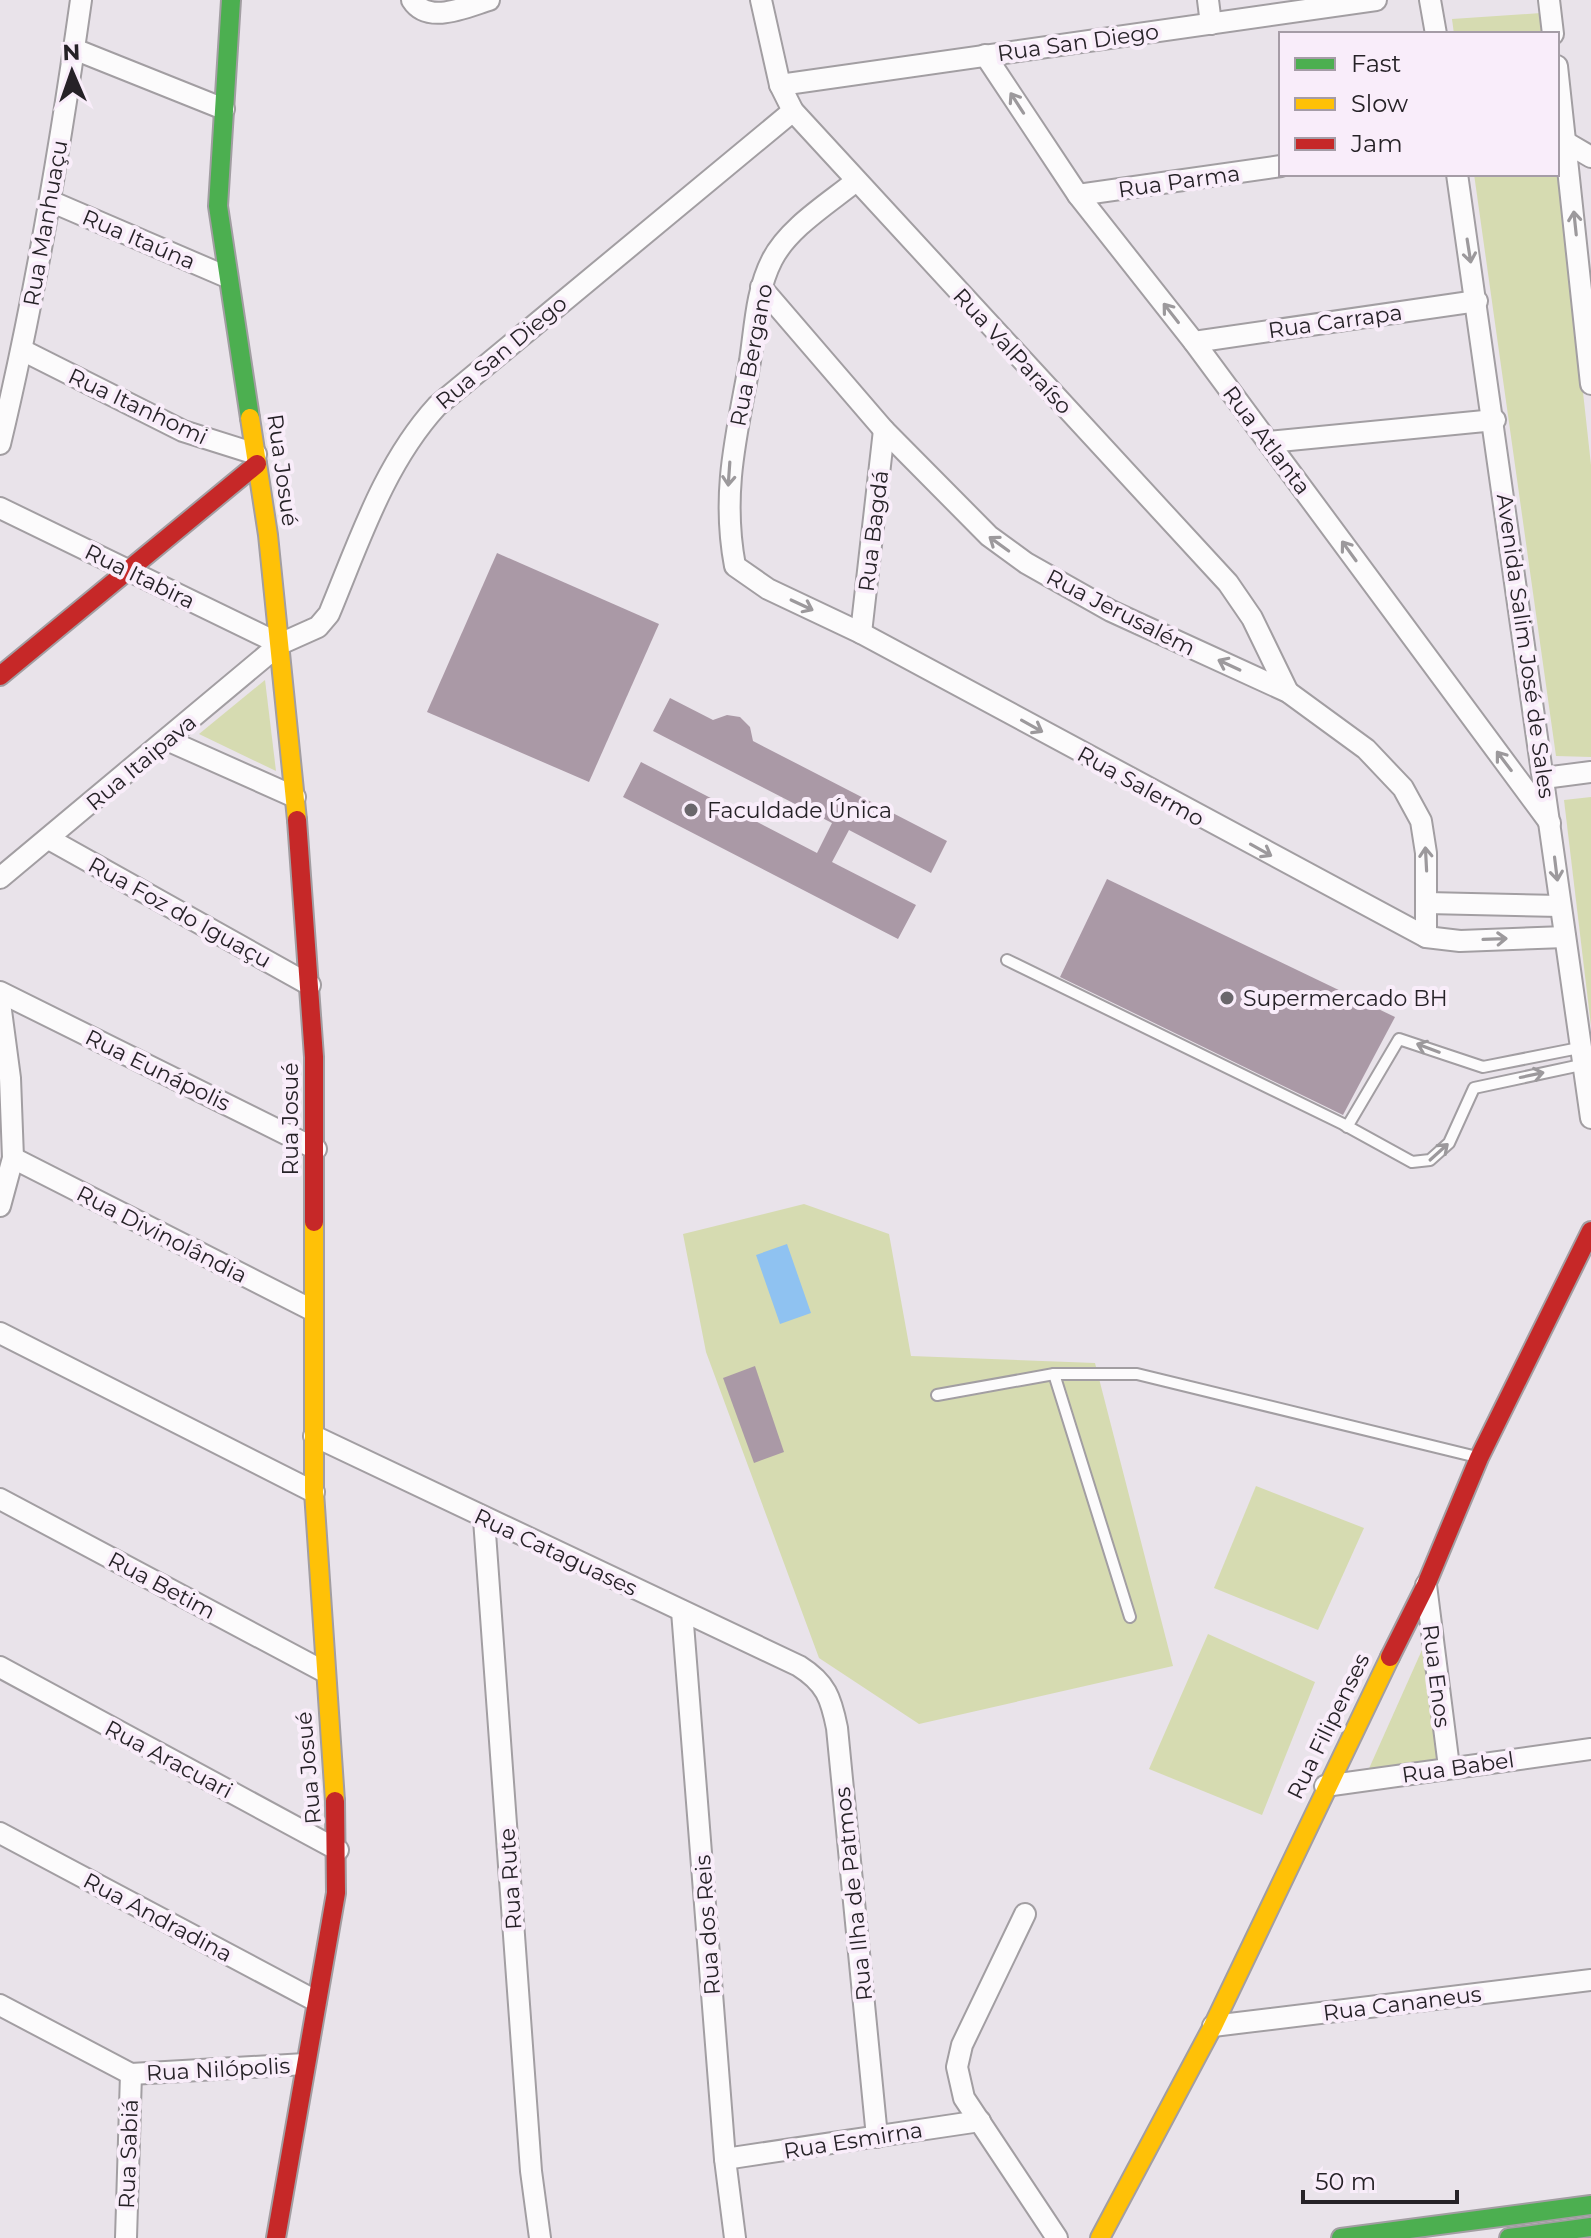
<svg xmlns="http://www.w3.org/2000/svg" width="1591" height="2238" font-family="Montserrat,sans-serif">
<rect width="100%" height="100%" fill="#e9e3ea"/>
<g fill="#d6dbb1">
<path d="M1541 13 1544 34H1454L1452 19Z"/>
<path d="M1557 155 1591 465V757L1556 756 1474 174H1557Z"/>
<path d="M265 680 276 771 199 734Z"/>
<path d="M1591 797V1026L1564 800Z"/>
<path d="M804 1204 889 1234 911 1356 1095 1363 1173 1666 919 1724 819 1658 706 1352 683 1234Z"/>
<path d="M1256 1486 1364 1528 1318 1630 1214 1588Z"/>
<path d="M1430 1632 1443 1778 1359 1791Z"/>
<path d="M1208 1634 1315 1682 1262 1815 1149 1769Z"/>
</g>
<path fill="#8fc2f1" d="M787 1244 811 1313 780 1324 756 1255Z"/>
<g fill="#aa99a6">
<path d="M497 553 659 624 589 782 427 712Z"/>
<path d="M670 698 713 720 727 715 740 717 750 727 753 741 947 841 931 873 849 830 832 862 916 905 898 939 623 797 641 762 817 853 832 823 653 731Z"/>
<path d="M1107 879 1395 1017 1343 1115 1060 977Z"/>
<path d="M755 1366 784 1452 754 1463 723 1378Z"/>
</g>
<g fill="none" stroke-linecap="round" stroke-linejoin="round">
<g stroke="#a29ea2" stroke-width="14">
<g id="lane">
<path d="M1007 960 1343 1124 1412 1162 1430 1160 1449 1143 1474 1088 1581 1065"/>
<path d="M1347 1127 1399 1039 1483 1067 1579 1048"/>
<path d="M1054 1374 1130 1617"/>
<path d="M937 1395 1054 1374H1137L1477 1457"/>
</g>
</g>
<g stroke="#a29ea2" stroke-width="24">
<g id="street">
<path d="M412 0C428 25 466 7 489 0"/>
<path d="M761 0 780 85 793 111 1228 583 1252 618 1288 692"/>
<path d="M1208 0 1211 24"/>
<path d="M1430 0 1436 34"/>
<path d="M1549 0 1553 34"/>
<path d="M74 49 224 109"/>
<path d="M985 55 1078 195 1194 342 1550 823"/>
<path d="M1557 66 1591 384"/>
<path d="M780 85 1376 0"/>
<path d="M1567 143 1591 157"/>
<path d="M1457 174 1591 1118"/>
<path d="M856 181C829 203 788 228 772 260 756 291 755 328 750 361 737 433 721 492 735 566L768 589 861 633 1426 937 1460 941 1565 937"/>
<path d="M1078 195 1281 166"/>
<path d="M50 201 227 277"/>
<path d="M761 287 884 430 989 536 1026 563 1111 611 1288 692 1366 749 1403 788 1421 821 1426 853V937"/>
<path d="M1194 342 1477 301"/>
<path d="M22 350 183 431 256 454"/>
<path d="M1269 442 1495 420"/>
<path d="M0 444C35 298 60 149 81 0"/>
<path d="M0 508 280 644"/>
<path d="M861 633 884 430"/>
<path d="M167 740 295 797"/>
<path d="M1544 778 1591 772"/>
<path d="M49 839 310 985"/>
<path d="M0 878 280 644 318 627 329 614C359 542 384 464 437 406L793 111"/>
<path d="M1427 903 1560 906"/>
<path d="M0 992 316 1149"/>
<path d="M0 1003 10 1078 13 1158 0 1206"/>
<path d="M13 1158 312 1310"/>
<path d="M0 1333 314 1492"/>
<path d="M314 1436 799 1666C826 1683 831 1698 837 1728L877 2137"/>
<path d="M0 1499 323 1671"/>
<path d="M484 1519 531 2171 540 2238"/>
<path d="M1426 1585 1449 1767"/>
<path d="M682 1611 725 2159 735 2238"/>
<path d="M0 1667 338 1850"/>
<path d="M1325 1786 1591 1749"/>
<path d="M0 1833 316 2001"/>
<path d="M1025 1914 962 2045 957 2067 964 2098 1057 2238"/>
<path d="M0 2005 131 2074"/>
<path d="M1213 2026 1591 1980"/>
<path d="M131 2074 305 2064"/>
<path d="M725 2159 980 2121"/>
<path d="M126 2238 131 2074"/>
</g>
</g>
<g stroke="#a29ea2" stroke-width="22">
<g id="fast">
<path d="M231 0 218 206 250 418"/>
<path d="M1341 2238 1591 2205"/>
<path d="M1509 2238 1591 2227"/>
</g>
</g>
<g stroke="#a29ea2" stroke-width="22">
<g id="slow">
<path d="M250 418 268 535 297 820"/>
<path d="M314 1222V1492L335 1801"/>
<path d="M1100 2238 1213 2026 1390 1657"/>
</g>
</g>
<g stroke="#a29ea2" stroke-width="22">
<g id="jam">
<path d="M0 676 257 464"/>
<path d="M297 820 314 1057V1222"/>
<path d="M1390 1657 1426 1585 1479 1458 1591 1231"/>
<path d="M276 2238 336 1893 335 1801"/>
</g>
</g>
<use href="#lane" stroke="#fcfbfc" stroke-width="10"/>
<use href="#street" stroke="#fcfbfc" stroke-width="20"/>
<use href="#fast" stroke="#4caf50" stroke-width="18"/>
<use href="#slow" stroke="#ffc107" stroke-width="18"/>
<use href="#jam" stroke="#c62828" stroke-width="18"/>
</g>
<defs><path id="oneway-shaft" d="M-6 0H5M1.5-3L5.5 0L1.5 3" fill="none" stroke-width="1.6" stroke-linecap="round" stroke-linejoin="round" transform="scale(2)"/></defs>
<g stroke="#9c999c">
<use href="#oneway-shaft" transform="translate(1017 103) rotate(-123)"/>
<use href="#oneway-shaft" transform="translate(1575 223) rotate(-96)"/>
<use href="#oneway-shaft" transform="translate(1469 251) rotate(81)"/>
<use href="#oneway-shaft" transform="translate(1171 313) rotate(-128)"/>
<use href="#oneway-shaft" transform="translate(729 474) rotate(94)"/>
<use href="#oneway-shaft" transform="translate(999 544) rotate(-144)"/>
<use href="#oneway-shaft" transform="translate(1349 551) rotate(-126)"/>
<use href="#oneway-shaft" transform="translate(802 605) rotate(25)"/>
<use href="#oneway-shaft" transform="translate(1229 665) rotate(-155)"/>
<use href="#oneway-shaft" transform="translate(1032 726) rotate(29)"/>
<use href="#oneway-shaft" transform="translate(1504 761) rotate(-127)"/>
<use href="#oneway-shaft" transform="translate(1261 850) rotate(29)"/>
<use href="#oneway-shaft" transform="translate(1426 859) rotate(-93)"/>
<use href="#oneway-shaft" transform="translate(1556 869) rotate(83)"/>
<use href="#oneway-shaft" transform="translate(1495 939) rotate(-2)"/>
<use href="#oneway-shaft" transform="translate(1428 1048) rotate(-159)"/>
<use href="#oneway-shaft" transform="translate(1532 1075) rotate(-12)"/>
<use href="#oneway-shaft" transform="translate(1439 1152) rotate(-42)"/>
</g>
<g fill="#6a666b" stroke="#f9edfa" stroke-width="3">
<circle cx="691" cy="810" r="8"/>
<circle cx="1227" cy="998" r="8"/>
</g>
<g text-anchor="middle" stroke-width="8" stroke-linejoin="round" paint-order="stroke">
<g font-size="22" fill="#262227" stroke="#f9edfa">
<text transform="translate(1078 42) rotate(-8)" y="8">Rua San Diego</text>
<text transform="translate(1179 181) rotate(-8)" y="8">Rua Parma</text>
<text transform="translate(45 223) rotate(-80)" y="8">Rua Manhuaçu</text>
<text transform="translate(139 239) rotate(23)" y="8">Rua Itaúna</text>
<text transform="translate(1335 321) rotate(-8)" y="8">Rua Carrapa</text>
<text transform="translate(1013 351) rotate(47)" y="8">Rua ValParaíso</text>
<text transform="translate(501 352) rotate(-40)" y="8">Rua San Diego</text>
<text transform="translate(751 355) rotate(-79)" y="8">Rua Bergano</text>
<text transform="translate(138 406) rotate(25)" y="8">Rua Itanhomi</text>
<text transform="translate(1267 440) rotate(53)" y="8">Rua Atlanta</text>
<text transform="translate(283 470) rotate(82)" y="8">Rua Josué</text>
<text transform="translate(873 531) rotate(-83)" y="8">Rua Bagdá</text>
<text transform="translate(140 576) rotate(26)" y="8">Rua Itabira</text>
<text transform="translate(1121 612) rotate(27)" y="8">Rua Jerusalém</text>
<text transform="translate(1526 646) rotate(82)" y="8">Avenida Salim José de Sales</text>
<text transform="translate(141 762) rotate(-40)" y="8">Rua Itaipava</text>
<text transform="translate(1141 786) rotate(29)" y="8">Rua Salermo</text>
<text transform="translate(180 912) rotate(29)" y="8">Rua Foz do Iguaçu</text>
<text transform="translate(158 1070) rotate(26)" y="8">Rua Eunápolis</text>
<text transform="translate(290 1119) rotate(-90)" y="8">Rua Josué</text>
<text transform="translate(162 1234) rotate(27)" y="8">Rua Divinolândia</text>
<text transform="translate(556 1552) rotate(25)" y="8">Rua Cataguases</text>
<text transform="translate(162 1585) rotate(28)" y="8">Rua Betim</text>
<text transform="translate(1437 1676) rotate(83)" y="8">Rua Enos</text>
<text transform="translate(1328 1726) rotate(-64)" y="8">Rua Filipenses</text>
<text transform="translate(169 1759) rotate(28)" y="8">Rua Aracuari</text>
<text transform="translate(1458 1767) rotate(-8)" y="8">Rua Babel</text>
<text transform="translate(308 1768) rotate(-95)" y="8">Rua Josué</text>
<text transform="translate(510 1879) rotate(-94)" y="8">Rua Rute</text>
<text transform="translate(853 1894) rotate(-96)" y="8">Rua Ilha de Patmos</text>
<text transform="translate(158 1917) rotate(28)" y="8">Rua Andradina</text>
<text transform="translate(707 1925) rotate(-94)" y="8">Rua dos Reis</text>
<text transform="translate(1402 2003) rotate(-7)" y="8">Rua Cananeus</text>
<text transform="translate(218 2069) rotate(-3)" y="8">Rua Nilópolis</text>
<text transform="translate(853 2140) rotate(-9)" y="8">Rua Esmirna</text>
<text transform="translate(128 2154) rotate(-88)" y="8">Rua Sabiá</text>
</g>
<g font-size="22" fill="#262227" stroke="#f9edfa" text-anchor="start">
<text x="707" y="818">Faculdade Única</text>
<text x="1243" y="1006">Supermercado BH</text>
</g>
</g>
<rect x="1279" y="32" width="280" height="144" fill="#f9edfa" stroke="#a59ca6" stroke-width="2"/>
<rect x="1295" y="58" width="40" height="12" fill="#4caf50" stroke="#a59ca6" stroke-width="2"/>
<text x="1351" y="72" font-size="24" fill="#262227">Fast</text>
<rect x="1295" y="98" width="40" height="12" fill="#ffc107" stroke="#a59ca6" stroke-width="2"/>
<text x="1351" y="112" font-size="24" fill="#262227">Slow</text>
<rect x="1295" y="138" width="40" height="12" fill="#c62828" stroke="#a59ca6" stroke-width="2"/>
<text x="1351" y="152" font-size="24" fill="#262227">Jam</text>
<g transform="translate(72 72) rotate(358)" stroke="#f9edfa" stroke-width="6" paint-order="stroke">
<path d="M0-6L14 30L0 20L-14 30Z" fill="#262227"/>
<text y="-12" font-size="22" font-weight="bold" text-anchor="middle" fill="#262227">N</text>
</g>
<path d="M1303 2190v12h154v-12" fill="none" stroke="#262227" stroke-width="4"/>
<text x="1315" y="2190" font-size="24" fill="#262227" stroke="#f9edfa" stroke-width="6" paint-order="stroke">50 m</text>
</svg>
